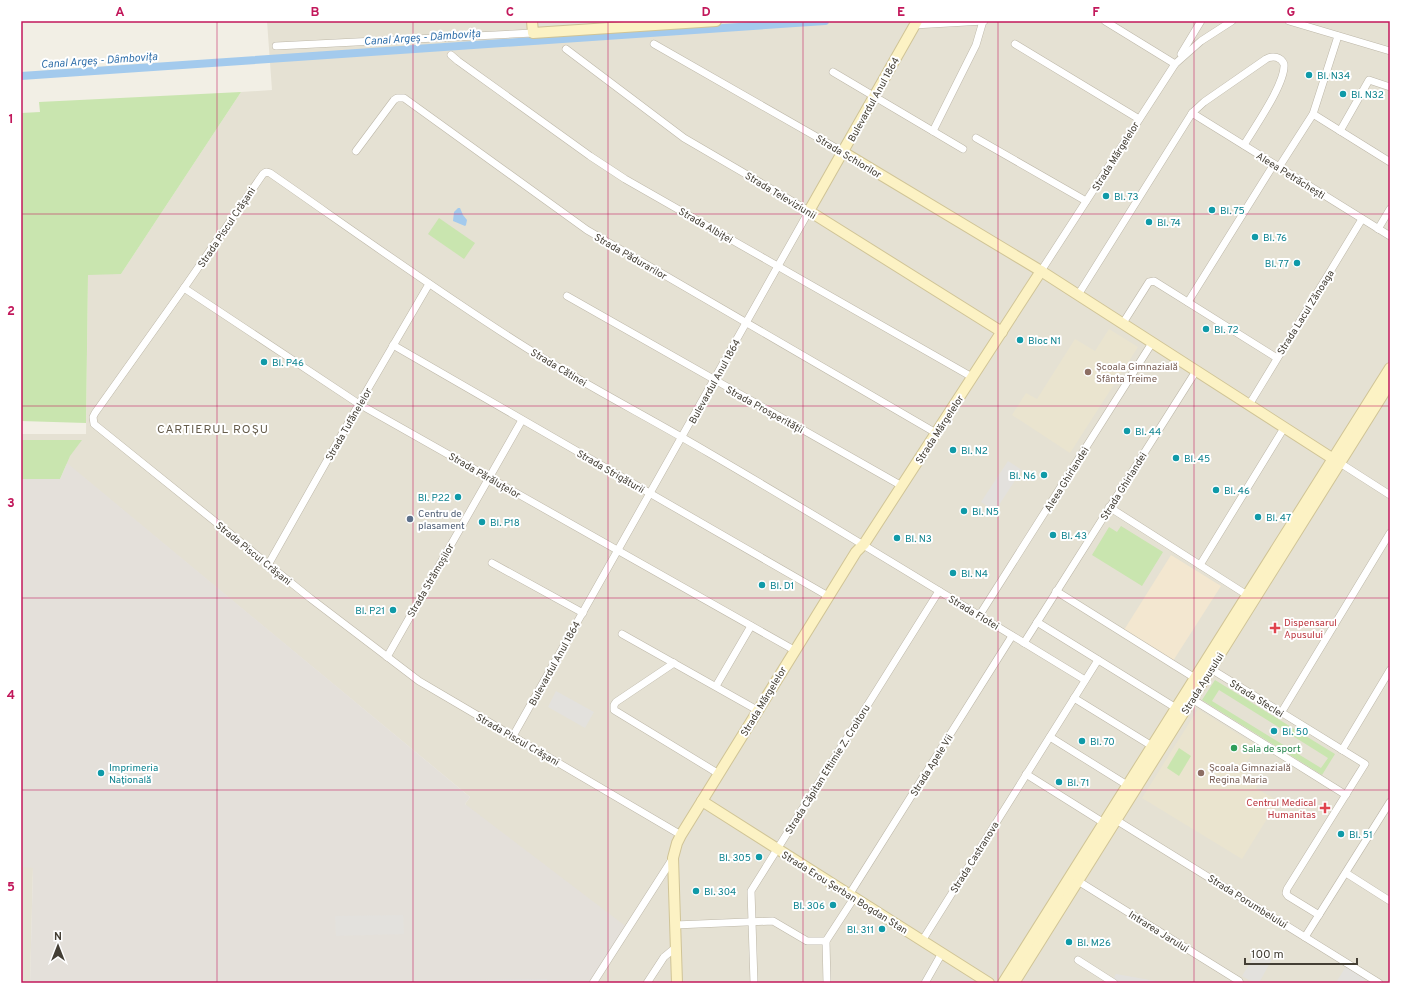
<svg xmlns="http://www.w3.org/2000/svg" width="1411" height="1004" font-family="Overpass,sans-serif">
<rect width="100%" height="100%" fill="#f2efe5"/>
<g fill="#e5e1d3">
<path d="M267 21H1390V983H593L465 804 470 797 67 464 21 479V434H86L88 274H121L241 92 272 90Z"/>
<path d="M21 867H33L30 983H21Z"/>
</g>
<path fill="#f3e7d0" d="M1171 555 1221 586 1173 661 1124 630Z"/>
<path fill="#e4e0da" d="M67 463 470 797 465 804 628 928 593 983H30L33 868 21 867V479H60Z"/>
<g fill="#eae4cf">
<path d="M1109 329 1138 347 1070 453 1012 415 1026 393 1037 399 1075 339 1095 351Z"/>
<path d="M1198 709 1257 746 1241 771 1259 782 1256 788 1278 801 1242 859 1142 798Z"/>
</g>
<g fill="#c9e5af" fill-rule="evenodd">
<path d="M241 92 121 274 88 275 86 423 21 421V113L40 112 39 102Z"/>
<path d="M439 218 475 243 464 259 428 234Z"/>
<path d="M21 440H82L70 456 60 479H21Z"/>
<path d="M1121 526 1163 552 1142 586 1092 555 1109 527 1117 532Z"/>
<path d="M1215 680 1335 754 1322 775 1202 700ZM1219 690 1328 758 1321 768 1212 701Z"/>
<path d="M1179 748 1191 756 1179 776 1167 768Z"/>
</g>
<g fill="#e3e1dd">
<path d="M1008 461 1022 470 995 511 981 502Z"/>
<path d="M556 691 594 712 585 728 548 707Z"/>
<path d="M403 915 404 934 336 936 335 916Z"/>
<path d="M1257 951 1272 959 1259 983H1254L1242 976Z"/>
<path d="M1348 963 1367 976 1363 983H1340L1337 981Z"/>
<path d="M1116 974 1167 983H1114L1112 982Z"/>
<path d="M547 979V983H476V980Z"/>
</g>
<path fill="#a3caed" d="M458 208H460L463 215 467 220 466 225 465 226 453 221 454 212Z"/>
<g fill="none" stroke-linecap="round" stroke-linejoin="round">
<path stroke="#a3caed" stroke-width="8" d="M21 76 825 21"/>
<g stroke="#bdb7a8" stroke-width="8">
<g id="street">
<path d="M1105 21 1175 64"/>
<path d="M1289 21 1390 51"/>
<path d="M914 25 984 21"/>
<path d="M654 44 843 152"/>
<path d="M1015 44 1139 119"/>
<path d="M276 46 533 33"/>
<path d="M1181 54 1201 21"/>
<path d="M451 55 458 61 590 156 625 179 972 377"/>
<path d="M833 72 963 149"/>
<path d="M1192 113 1390 236"/>
<path d="M1313 114 1390 162"/>
<path d="M933 131 976 45 983 21"/>
<path d="M1340 131 1369 80 1390 87"/>
<path d="M976 138 1086 201"/>
<path d="M356 151 394 100 397 98H404L587 230 936 433"/>
<path d="M1279 167 1313 114 1338 36"/>
<path d="M1378 229 1390 209"/>
<path d="M1041 271 1175 64 1201 41 1232 21"/>
<path d="M184 288 359 404 794 650"/>
<path d="M1078 295 1192 113 1204 102 1266 59C1273 55 1281 57 1284 64 1286 83 1254 128 1244 145"/>
<path d="M567 296 902 486"/>
<path d="M1188 302 1274 164"/>
<path d="M1123 323 1149 282 1154 281 1277 358"/>
<path d="M393 345 828 596"/>
<path d="M1249 405 1362 219"/>
<path d="M1340 463 1390 495"/>
<path d="M1109 507 1247 595"/>
<path d="M492 563 583 613"/>
<path d="M268 565 359 404 429 284"/>
<path d="M1200 565 1284 428"/>
<path d="M1056 591 1195 678"/>
<path d="M979 616 1152 343"/>
<path d="M1037 622 1176 708"/>
<path d="M622 634 757 710"/>
<path d="M1024 643 1196 371"/>
<path d="M387 657 522 420"/>
<path d="M674 663 616 702 614 705V710L719 774"/>
<path d="M1211 669 1365 764 1287 889 1286 893 1288 896 1319 915"/>
<path d="M716 686 751 626"/>
<path d="M1074 698 1152 746"/>
<path d="M1192 699 1346 795"/>
<path d="M1281 713 1390 533"/>
<path d="M513 736 809 211 684 138 566 49"/>
<path d="M1050 737 1127 785"/>
<path d="M1342 750 1390 670"/>
<path d="M1026 774 1104 823"/>
<path d="M1116 820 1379 983"/>
<path d="M681 835 419 681 310 598 94 424 93 417 95 413 184 288 263 174 266 172 270 173C355 232 438 292 525 347 585 385 648 417 709 453 836 527 960 604 1085 680"/>
<path d="M1346 873 1390 901"/>
<path d="M1078 881 1239 981 1240 983"/>
<path d="M849 895 1012 636"/>
<path d="M675 925 773 921 807 941H826"/>
<path d="M1305 937 1390 802"/>
<path d="M922 941 1098 660"/>
<path d="M1078 960 1114 983"/>
<path d="M593 983 673 858"/>
<path d="M647 983 664 957 675 948"/>
<path d="M754 983 751 891 939 591"/>
<path d="M827 983 826 941 854 898"/>
<path d="M925 983 942 953"/>
</g>
</g>
<g stroke="#d0c496" stroke-width="12">
<g id="secondary">
<path d="M532 21 533 33 716 21"/>
<path d="M917 21 809 211 1002 332"/>
<path d="M843 152 1041 271 1338 462"/>
<path d="M702 801 989 983"/>
<path d="M677 983 673 858 677 843 681 835 856 552 864 544 1041 271"/>
<path d="M1003 983 1390 368"/>
<path d="M1014 983 1390 383"/>
</g>
</g>
<use href="#street" stroke="#fff" stroke-width="7"/>
<use href="#secondary" stroke="#fcf2c4" stroke-width="10"/>
</g>
<path fill="none" stroke="#c2185b" stroke-width="1" stroke-opacity="0.55" d="M217 21V983M413 21V983M608 21V983M803 21V983M998 21V983M1194 21V983M21 214H1390M21 406H1390M21 598H1390M21 790H1390"/>
<g fill="#0f9aa8" stroke="#fff" stroke-width="1.5">
<circle cx="1309" cy="75" r="4"/>
<circle cx="1343" cy="94" r="4"/>
<circle cx="1106" cy="196" r="4"/>
<circle cx="1212" cy="210" r="4"/>
<circle cx="1149" cy="222" r="4"/>
<circle cx="1255" cy="237" r="4"/>
<circle cx="1297" cy="263" r="4"/>
<circle cx="1206" cy="329" r="4"/>
<circle cx="1020" cy="340" r="4"/>
<circle cx="264" cy="362" r="4"/>
<circle cx="1127" cy="431" r="4"/>
<circle cx="953" cy="450" r="4"/>
<circle cx="1176" cy="458" r="4"/>
<circle cx="1044" cy="475" r="4"/>
<circle cx="1216" cy="490" r="4"/>
<circle cx="458" cy="497" r="4"/>
<circle cx="964" cy="511" r="4"/>
<circle cx="1258" cy="517" r="4"/>
<circle cx="482" cy="522" r="4"/>
<circle cx="1053" cy="535" r="4"/>
<circle cx="897" cy="538" r="4"/>
<circle cx="953" cy="573" r="4"/>
<circle cx="762" cy="585" r="4"/>
<circle cx="393" cy="610" r="4"/>
<circle cx="1274" cy="731" r="4"/>
<circle cx="1082" cy="741" r="4"/>
<circle cx="101" cy="773" r="4"/>
<circle cx="1059" cy="782" r="4"/>
<circle cx="1341" cy="834" r="4"/>
<circle cx="759" cy="857" r="4"/>
<circle cx="696" cy="891" r="4"/>
<circle cx="833" cy="905" r="4"/>
<circle cx="882" cy="929" r="4"/>
<circle cx="1069" cy="942" r="4"/>
</g>
<g fill="#8d6e63" stroke="#fff" stroke-width="1.5">
<circle cx="1088" cy="372" r="4"/>
<circle cx="1201" cy="773" r="4"/>
</g>
<circle fill="#5c6f8a" stroke="#fff" stroke-width="1.5" cx="410" cy="519" r="4"/>
<g fill="#e0444e" stroke="#fff" stroke-width="1.5">
<path d="M1273 622h4v4h4v4h-4v4h-4v-4h-4v-4h4z"/>
<path d="M1323 802h4v4h4v4h-4v4h-4v-4h-4v-4h4z"/>
</g>
<circle fill="#2e9e5b" stroke="#fff" stroke-width="1.5" cx="1234" cy="748" r="4"/>
<g text-anchor="middle" stroke-width="4" stroke-linejoin="round" paint-order="stroke">
<g font-size="10" fill="#0d838f" stroke="#fff" text-anchor="start">
<text x="1317" y="79">Bl. N34</text>
<text x="1351" y="98">Bl. N32</text>
<text x="1114" y="200">Bl. 73</text>
<text x="1220" y="214">Bl. 75</text>
<text x="1157" y="226">Bl. 74</text>
<text x="1263" y="241">Bl. 76</text>
<text x="1289" y="267" text-anchor="end">Bl. 77</text>
<text x="1214" y="333">Bl. 72</text>
<text x="1028" y="344">Bloc N1</text>
<text x="272" y="366">Bl. P46</text>
<text x="1135" y="435">Bl. 44</text>
<text x="961" y="454">Bl. N2</text>
<text x="1184" y="462">Bl. 45</text>
<text x="1036" y="479" text-anchor="end">Bl. N6</text>
<text x="1224" y="494">Bl. 46</text>
<text x="450" y="501" text-anchor="end">Bl. P22</text>
<text x="972" y="515">Bl. N5</text>
<text x="1266" y="521">Bl. 47</text>
<text x="490" y="526">Bl. P18</text>
<text x="1061" y="539">Bl. 43</text>
<text x="905" y="542">Bl. N3</text>
<text x="961" y="577">Bl. N4</text>
<text x="770" y="589">Bl. D1</text>
<text x="385" y="614" text-anchor="end">Bl. P21</text>
<text x="1282" y="735">Bl. 50</text>
<text x="1090" y="745">Bl. 70</text>
<text x="109" y="771">Imprimeria<tspan x="109" dy="12">Națională</tspan></text>
<text x="1067" y="786">Bl. 71</text>
<text x="1349" y="838">Bl. 51</text>
<text x="751" y="861" text-anchor="end">Bl. 305</text>
<text x="704" y="895">Bl. 304</text>
<text x="825" y="909" text-anchor="end">Bl. 306</text>
<text x="874" y="933" text-anchor="end">Bl. 311</text>
<text x="1077" y="946">Bl. M26</text>
</g>
<g font-size="10" fill="#443f35" stroke="#fff">
<text transform="translate(873 99) rotate(-61)" y="4">Bulevardul Anul 1864</text>
<text transform="translate(849 156) rotate(31)" y="4">Strada Schiorilor</text>
<text transform="translate(1115 156) rotate(-58)" y="4">Strada Mărgelelor</text>
<text transform="translate(1291 175) rotate(32)" y="4">Aleea Petrăchești</text>
<text transform="translate(781 195) rotate(31)" y="4">Strada Televiziunii</text>
<text transform="translate(706 225) rotate(30)" y="4">Strada Albiței</text>
<text transform="translate(226 227) rotate(-56)" y="4">Strada Piscul Crășani</text>
<text transform="translate(631 256) rotate(30)" y="4">Strada Pădurarilor</text>
<text transform="translate(1305 312) rotate(-58)" y="4">Strada Lacul Zănoaga</text>
<text transform="translate(559 367) rotate(31)" y="4">Strada Cătinei</text>
<text transform="translate(714 381) rotate(-61)" y="4">Bulevardul Anul 1864</text>
<text transform="translate(765 409) rotate(29)" y="4">Strada Prosperității</text>
<text transform="translate(348 424) rotate(-60)" y="4">Strada Tufănelelor</text>
<text transform="translate(939 429) rotate(-57)" y="4">Strada Mărgelelor</text>
<text transform="translate(611 471) rotate(30)" y="4">Strada Strigăturii</text>
<text transform="translate(485 475) rotate(30)" y="4">Strada Părăluțelor</text>
<text transform="translate(1066 479) rotate(-58)" y="4">Aleea Ghirlandei</text>
<text transform="translate(1123 486) rotate(-58)" y="4">Strada Ghirlandei</text>
<text transform="translate(254 553) rotate(39)" y="4">Strada Piscul Crășani</text>
<text transform="translate(430 580) rotate(-60)" y="4">Strada Strămoșilor</text>
<text transform="translate(974 612) rotate(31)" y="4">Strada Flotei</text>
<text transform="translate(554 663) rotate(-61)" y="4">Bulevardul Anul 1864</text>
<text transform="translate(1202 683) rotate(-58)" y="4">Strada Apusului</text>
<text transform="translate(1257 698) rotate(32)" y="4">Strada Sfeclei</text>
<text transform="translate(763 701) rotate(-59)" y="4">Strada Mărgelelor</text>
<text transform="translate(518 739) rotate(30)" y="4">Strada Piscul Crășani</text>
<text transform="translate(931 765) rotate(-58)" y="4">Strada Apele Vii</text>
<text transform="translate(827 769) rotate(-58)" y="4">Strada Căpitan Eftimie Z. Croitoru</text>
<text transform="translate(974 857) rotate(-58)" y="4">Strada Castranova</text>
<text transform="translate(845 892) rotate(32)" y="4">Strada Erou Șerban Bogdan Stan</text>
<text transform="translate(1248 901) rotate(32)" y="4">Strada Porumbelului</text>
<text transform="translate(1159 931) rotate(32)" y="4">Intrarea Jarului</text>
</g>
<g font-size="10" fill="#785e54" stroke="#fff" text-anchor="start">
<text x="1096" y="370">Școala Gimnazială<tspan x="1096" dy="12">Sfânta Treime</tspan></text>
<text x="1209" y="771">Școala Gimnazială<tspan x="1209" dy="12">Regina Maria</tspan></text>
</g>
<g font-size="10" fill="#4e5e75" stroke="#fff" text-anchor="start">
<text x="418" y="517">Centru de<tspan x="418" dy="12">plasament</tspan></text>
</g>
<g font-size="10" fill="#be3a42" stroke="#fff" text-anchor="start">
<text x="1284" y="626">Dispensarul<tspan x="1284" dy="12">Apusului</tspan></text>
<text x="1316" y="806" text-anchor="end">Centrul Medical<tspan x="1316" dy="12">Humanitas</tspan></text>
</g>
<g font-size="10" fill="#27864d" stroke="#fff" text-anchor="start">
<text x="1242" y="752">Sala de sport</text>
</g>
<g font-size="11" font-style="italic" fill="#3371ab" stroke="#fff">
<text transform="translate(422 37) rotate(-4)" y="4">Canal Argeș - Dâmbovița</text>
<text transform="translate(99 60) rotate(-4)" y="4">Canal Argeș - Dâmbovița</text>
</g>
<g font-size="12" letter-spacing="1" fill="#665d4c" stroke="#fff">
<text x="213" y="433">CARTIERUL ROȘU</text>
</g>
</g>
<rect width="1411" height="1004" fill="none" stroke="#ffffff" stroke-width="44"/>
<g transform="translate(58 946)" stroke="#ffffff" stroke-width="3" paint-order="stroke">
<path d="M0-3L7 15L0 10L-7 15Z" fill="#443f35"/>
<text y="-6" font-size="11" font-weight="bold" text-anchor="middle" fill="#443f35">N</text>
</g>
<path d="M1245 958v6h112v-6" fill="none" stroke="#443f35" stroke-width="2"/>
<text x="1251" y="958" font-size="12" fill="#443f35" stroke="#ffffff" stroke-width="3" paint-order="stroke">100 m</text>
<rect x="22" y="22" width="1367" height="960" fill="none" stroke="#c2185b" stroke-width="1.5"/>
<g font-size="13" text-anchor="middle" font-weight="bold" fill="#c2185b">
<text x="120" y="16">A</text>
<text x="315" y="16">B</text>
<text x="510" y="16">C</text>
<text x="706" y="16">D</text>
<text x="901" y="16">E</text>
<text x="1096" y="16">F</text>
<text x="1291" y="16">G</text>
<text x="11" y="123">1</text>
<text x="11" y="315">2</text>
<text x="11" y="507">3</text>
<text x="11" y="699">4</text>
<text x="11" y="891">5</text>
</g>
</svg>
